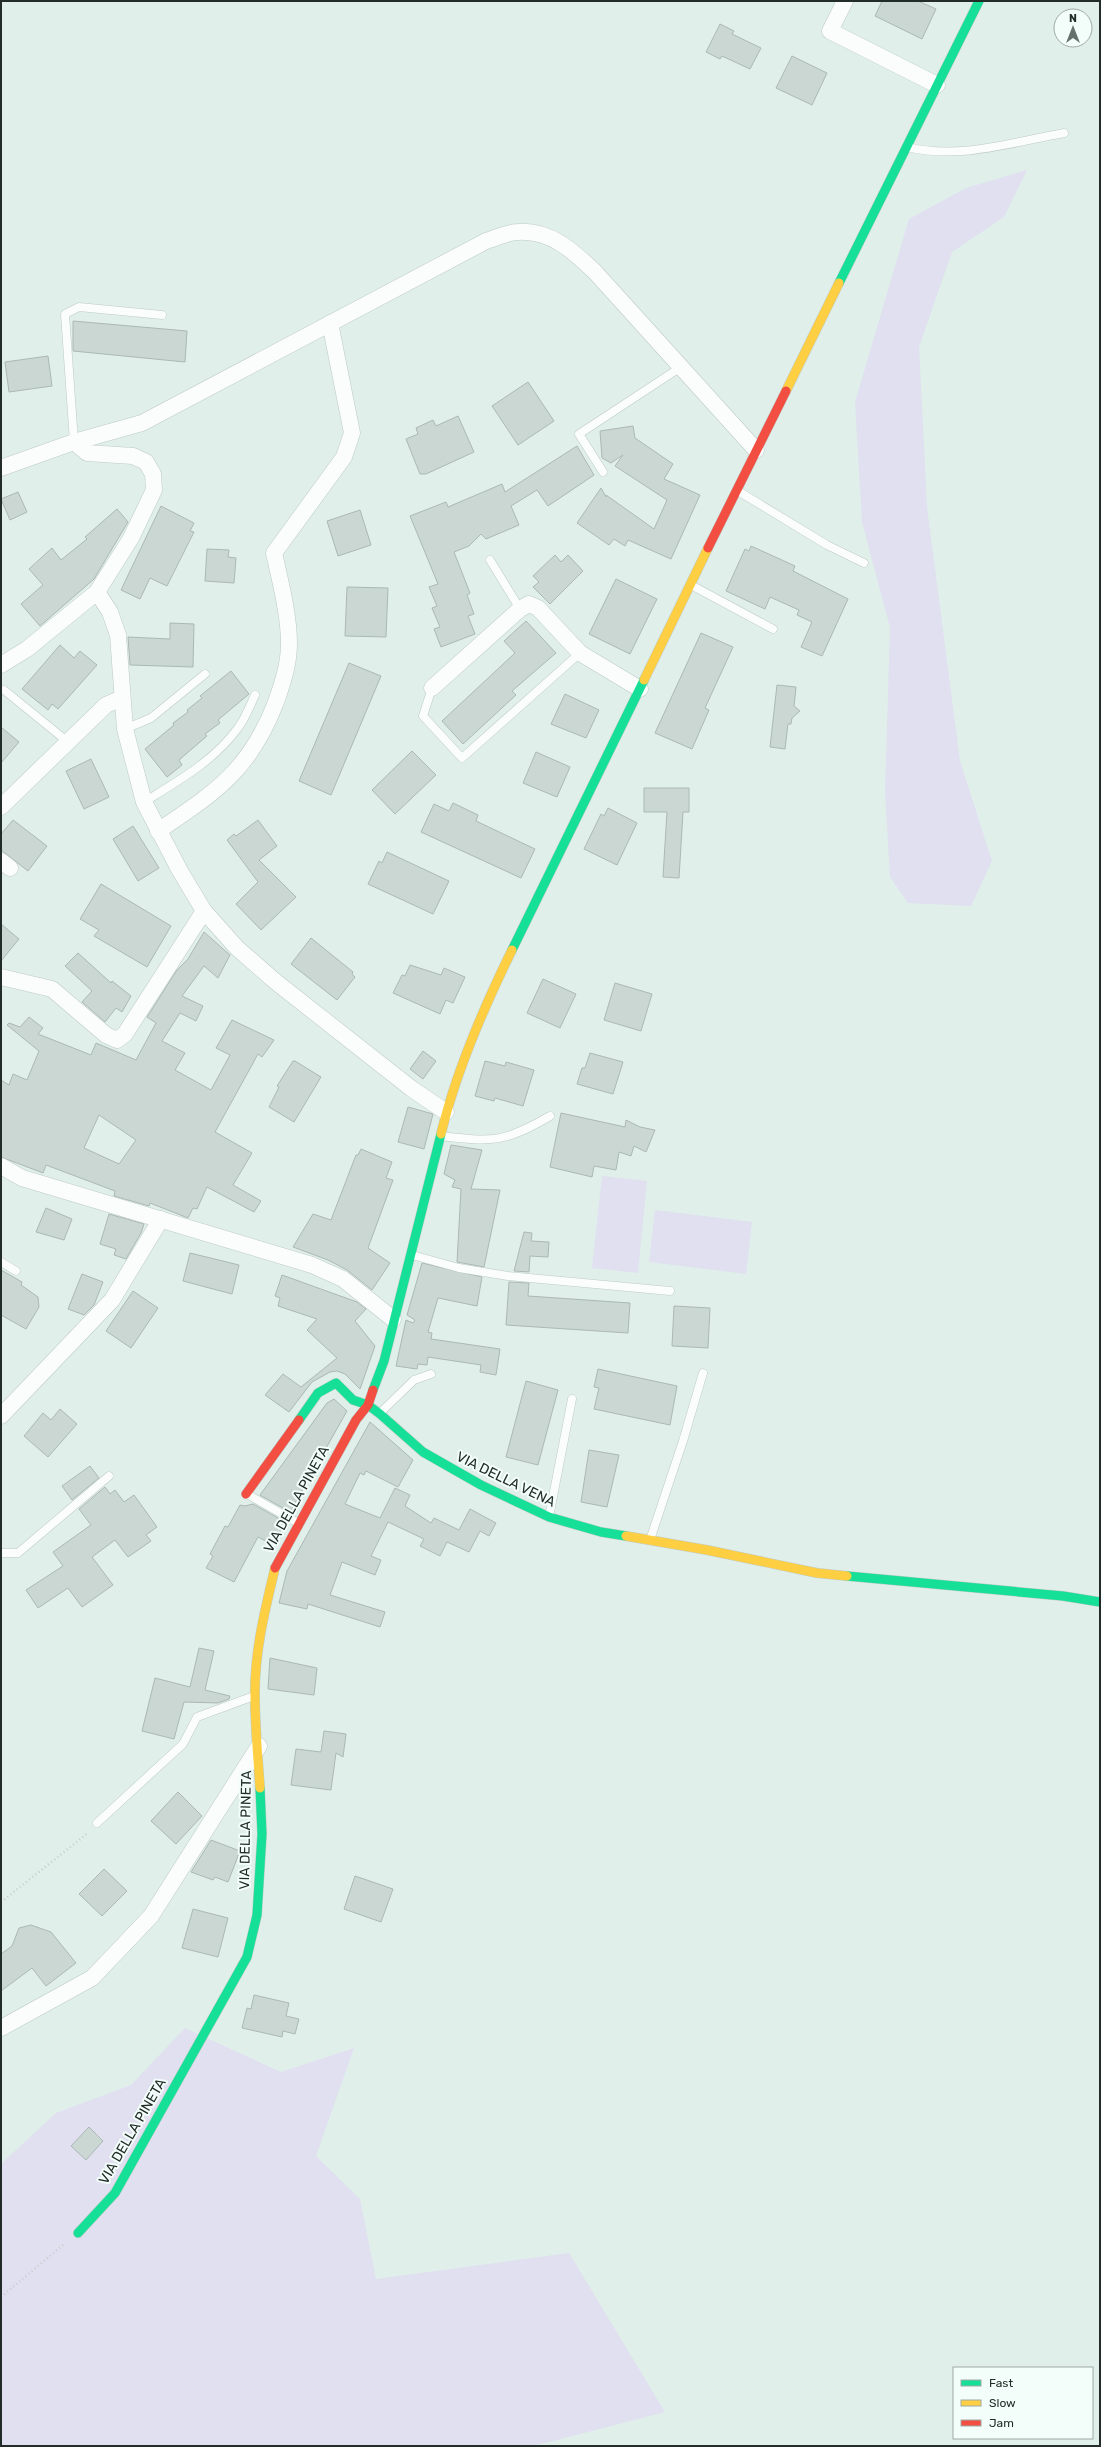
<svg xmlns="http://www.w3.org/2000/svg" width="1101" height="2447" font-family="Rubik,sans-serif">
<rect width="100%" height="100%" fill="#e0efea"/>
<g fill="#e0e0f0">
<path d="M1027 170 1004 217 952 252 919 347 927 507 960 761 992 861 971 906 908 903 890 877 885 792 890 628 862 522 855 402 909 219 966 188Z"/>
<path d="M602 1176 647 1181 638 1273 592 1268Z"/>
<path d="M655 1210 752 1222 746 1274 649 1262Z"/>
<path d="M185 2028 281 2072 354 2048 316 2156 360 2199 376 2279 569 2253 665 2412 534 2446H1V2164L56 2113 131 2085Z"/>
</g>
<g fill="#cbd7d3" stroke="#acb8b4" fill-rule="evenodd">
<path d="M882 1H918L936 9 922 39 875 16Z"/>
<path d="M720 24 734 31 732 34 761 48 750 69 722 56 720 59 706 52Z"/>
<path d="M792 56 827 73 812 105 776 88Z"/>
<path d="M73 321 187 331 185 362 73 351Z"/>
<path d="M48 356 52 386 9 392 5 362Z"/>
<path d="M528 382 554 421 518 445 492 406Z"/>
<path d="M458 416 474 452 426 474H420L406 439 418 434 416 428 433 420 436 426Z"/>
<path d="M633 426 635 438 673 464 664 479 700 495 671 559 628 540 625 546 614 539 609 545 577 523 601 488 606 497V495L654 529 667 500 615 466 623 455 611 463 602 458 600 431Z"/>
<path d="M577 446 594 475 548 506 537 490 511 506 519 525 486 539 481 534 469 546 454 552 470 593 467 595 474 614 468 616 475 634 441 647 434 629 440 627 432 608 437 606 429 587 438 584 410 516 446 502 448 507 502 484 505 492Z"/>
<path d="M18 492 27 512 10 520 1 499Z"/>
<path d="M161 506 194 523 190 531 194 532 167 586 150 578 140 599 121 590Z"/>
<path d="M117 509 128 522 94 579 40 626 21 604 43 585 29 569 52 548 61 560 87 539 85 537Z"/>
<path d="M360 510 371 545 338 556 327 521Z"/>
<path d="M751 546 795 566 793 571 848 599 822 656 801 647 812 622 797 615 799 610 770 597 765 609 726 591 745 549 749 551Z"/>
<path d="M207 549 229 550 228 557 236 558 234 583 205 581Z"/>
<path d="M555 555 561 562 568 555 583 571 550 604 533 587 539 582 533 576Z"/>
<path d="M616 579 657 599 630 654 589 634Z"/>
<path d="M347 587 388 588 386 637 345 636Z"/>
<path d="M526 621 556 653 512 691 516 695 463 744 442 721 515 653 504 641Z"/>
<path d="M170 623 194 624 193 667 130 665 128 637 170 639Z"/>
<path d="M701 633 733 647 705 708 709 710 692 749 655 733Z"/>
<path d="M60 645 74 658 80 651 97 665 58 709 52 704 48 710 22 689Z"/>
<path d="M349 663 381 676 331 795 299 781Z"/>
<path d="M231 671 249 694 218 720 220 723 205 734 207 736 179 760 182 765 167 777 145 749 174 725 173 723 188 712 187 710 202 698 200 696Z"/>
<path d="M777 685 796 687 794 706 800 711 792 718 791 724H788L785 749 770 747Z"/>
<path d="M565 694 599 710 586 738 551 724Z"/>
<path d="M1 727 19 742 1 763Z"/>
<path d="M412 751 436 775 395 814 372 790Z"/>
<path d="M536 752 570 767 557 797 523 783Z"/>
<path d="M91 759 109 797 84 809 66 771Z"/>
<path d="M644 788H689V812H683L679 878 663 877 667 812H644Z"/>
<path d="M453 803 478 815 476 821 535 849 521 878 421 832 434 804 449 811Z"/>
<path d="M608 808 637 823 617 865 584 849 601 814 604 816Z"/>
<path d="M13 820 47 846 28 871 1 850V834Z"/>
<path d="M258 820 277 846 259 860 296 897 261 930 236 904 258 882 227 840 234 834 236 836Z"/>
<path d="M133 826 159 868 138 881 113 839Z"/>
<path d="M387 852 449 881 433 914 368 884 379 861 382 863Z"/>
<path d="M101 884 171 926 147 967 94 936 99 930 80 919Z"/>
<path d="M1 924 19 939 1 961Z"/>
<path d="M204 932 230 955 218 978 204 966 182 996 203 1006 196 1021 180 1013 162 1041 185 1053 175 1070 211 1090 230 1055 216 1048 232 1020 274 1040 262 1057 258 1054 215 1132 252 1153 233 1185 261 1201 254 1212 207 1187 197 1209 193 1208 188 1218 150 1203 149 1206 114 1196 115 1191 46 1165 43 1173 1 1157V1080L9 1085 13 1074 27 1080 39 1051 7 1025 9 1023 20 1027 29 1017 43 1028 38 1034 91 1055 96 1043 136 1060 156 1023 147 1017 177 970 188 959ZM99 1115 136 1140 119 1164 84 1148Z"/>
<path d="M311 938 353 972 352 974 355 977 337 1000 291 964Z"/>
<path d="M78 953 111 983 112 981 131 996 122 1012 116 1008 105 1022 82 1002 92 991 65 966Z"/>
<path d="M410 965 441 975 444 968 465 977 453 1003 446 1000 440 1014 393 993 402 975 405 976Z"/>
<path d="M543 979 576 994 560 1028 527 1013Z"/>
<path d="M615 983 652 994 641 1031 604 1020Z"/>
<path d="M423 1051 436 1061 423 1079 410 1069Z"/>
<path d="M590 1053 623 1062 613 1094 577 1084 582 1068H585Z"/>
<path d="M293 1061H295L321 1077 294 1122 269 1107 279 1087 277 1086Z"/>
<path d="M485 1061 505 1066 506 1062 534 1070 523 1106 495 1098 494 1101 475 1096Z"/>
<path d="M408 1107 433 1114 424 1149 398 1142Z"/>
<path d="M561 1113 625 1127 626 1120 640 1127 655 1130 646 1152 634 1146 631 1156 619 1152 616 1170 594 1166 592 1177 550 1167Z"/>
<path d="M451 1145 482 1150 471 1189 500 1190 484 1267 457 1262 461 1189 452 1187 455 1180 444 1174Z"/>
<path d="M361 1149 392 1162 386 1178 393 1180 368 1248 390 1263 372 1290 347 1270 328 1260 293 1247 313 1214 331 1220 356 1155H358Z"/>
<path d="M46 1208 72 1219 64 1240 36 1232Z"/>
<path d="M109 1214 144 1224 141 1233 126 1259 114 1255 116 1249 100 1244Z"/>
<path d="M524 1232 532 1233 531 1241 549 1242 548 1257 530 1256 529 1272 514 1271Z"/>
<path d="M190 1253 239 1265 232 1294 183 1281Z"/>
<path d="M422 1263 482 1277 477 1306 438 1298 428 1332 432 1333 431 1339 500 1349 496 1375 480 1372 481 1365 428 1357 427 1365 418 1364 417 1369 396 1366 406 1320 413 1323 415 1320 407 1315Z"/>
<path d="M1 1270 22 1282 21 1285 38 1297 39 1307 26 1329 1 1315Z"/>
<path d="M82 1274 103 1282 94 1305 84 1315 68 1309Z"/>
<path d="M282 1275 357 1302 366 1309 355 1321 375 1346 360 1389 345 1374 337 1371 330 1372 312 1382 289 1412 265 1395 283 1374 301 1387 337 1358 307 1330 317 1319 278 1306 280 1298 275 1296Z"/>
<path d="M509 1282 529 1283 528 1296 630 1303 628 1333 506 1325Z"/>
<path d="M133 1291 158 1308 131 1348 106 1331Z"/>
<path d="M674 1306 710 1308 708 1348 672 1346Z"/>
<path d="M598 1369 677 1386 670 1425 594 1409 599 1388 594 1387Z"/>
<path d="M526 1381 558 1390 538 1465 506 1457Z"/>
<path d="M334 1399 347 1411 290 1512 260 1495 327 1403Z"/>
<path d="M60 1409 77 1424 48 1457 24 1436 43 1413 51 1420Z"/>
<path d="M370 1422 413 1460 398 1487 366 1471 364 1475 360 1473 345 1504 380 1518 395 1488 410 1495 405 1506 431 1523 434 1518 459 1530 470 1509 496 1523 489 1536 480 1531 469 1552 447 1542 440 1556 420 1546 424 1539 388 1522 371 1556 381 1560 375 1575 342 1562 330 1595 385 1612 380 1627 308 1604 307 1609 279 1603 287 1571Z"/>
<path d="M589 1450 619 1455 607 1507 581 1502Z"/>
<path d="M90 1466 99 1478 72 1500 62 1486Z"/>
<path d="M105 1487 110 1494 115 1490 124 1502 134 1495 157 1527 146 1535 151 1541 128 1557 115 1540 92 1557 113 1585 82 1607 68 1588 38 1608 26 1590 63 1566 53 1552 91 1525 79 1509Z"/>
<path d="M253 1504 285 1522 273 1545 258 1537 234 1582 206 1568 213 1556 210 1554 225 1526 228 1527 240 1505 245 1506Z"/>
<path d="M199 1648 214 1651 205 1690 230 1696 229 1699 218 1703 184 1702 174 1739 142 1731 155 1678 190 1687Z"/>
<path d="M270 1658 317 1668 314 1695 268 1689Z"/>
<path d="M324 1731 346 1734 343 1757 336 1753 331 1790 291 1785 296 1749 321 1752Z"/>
<path d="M178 1792 202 1816 176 1844 151 1821Z"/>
<path d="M211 1840 240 1851 228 1882 215 1877 213 1880 191 1872Z"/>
<path d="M104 1869 127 1891 102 1916 79 1894Z"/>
<path d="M355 1876 393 1889 381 1922 344 1909Z"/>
<path d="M193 1909 228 1918 218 1957 182 1948Z"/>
<path d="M31 1925 51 1932 76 1963 46 1986 32 1968 1 1991V1954L12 1946 19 1928Z"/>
<path d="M254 1995 289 2003 286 2016 299 2019 295 2034 283 2031 282 2037 242 2028 247 2008 251 2009Z"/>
<path d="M89 2127 103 2141 86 2160 71 2146Z"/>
</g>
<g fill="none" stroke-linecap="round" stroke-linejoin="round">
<g stroke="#becac6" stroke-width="9">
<g id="lane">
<path d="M907 147C959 160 1013 142 1064 133"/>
<path d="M74 442 65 314 79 307 162 315"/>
<path d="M603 472 579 434 681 367"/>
<path d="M738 491 827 545 864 563"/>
<path d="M490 560 520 609"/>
<path d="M691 585 773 629"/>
<path d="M432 688 423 716 462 758 580 653"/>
<path d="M4 690 68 742"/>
<path d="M125 729 151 718 205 674"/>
<path d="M144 802C178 781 214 761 238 728 245 719 250 706 255 695"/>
<path d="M441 1136C492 1142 504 1143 550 1116"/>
<path d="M412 1255 459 1268 508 1276 670 1291"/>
<path d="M1 1262 16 1271"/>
<path d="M380 1413 414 1380 431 1374"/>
<path d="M247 1494 298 1523"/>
<path d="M549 1517 572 1399"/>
<path d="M650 1540 683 1441 703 1373"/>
<path d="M1 1553H18L109 1476"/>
<path d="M97 1823 183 1744 197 1717 254 1696"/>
</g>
</g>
<g stroke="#becac6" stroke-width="17">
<g id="street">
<path d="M845 1 830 31 937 85"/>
<path d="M1 468 74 442 142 423 486 241C496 238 508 232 518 232 551 230 573 251 595 272L756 450"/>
<path d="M97 592 110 612 118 635 125 729 144 802 180 871 204 911 237 948 276 982 412 1089 446 1112"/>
<path d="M1 665 27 649 97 592 131 538 154 490 153 474 146 462 133 456 87 453 74 442"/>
<path d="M432 688 520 609 529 604 538 608 580 653 640 689"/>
<path d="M1 807 106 705 122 698"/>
<path d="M158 831C216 792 250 770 276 702 283 682 289 664 289 643 289 615 280 580 274 553L344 457 352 433 330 323"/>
<path d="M1 861 10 868"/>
<path d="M1 977 52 989 106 1035 117 1040 125 1034 204 911"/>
<path d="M1 1166 22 1178 312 1265 343 1279 393 1319"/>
<path d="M1 1416 112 1300 161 1219"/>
<path d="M1 2028 92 1978 151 1916 259 1746"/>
</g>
</g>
<g stroke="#becac6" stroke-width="10">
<g id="fast">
<path d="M839 283 979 1"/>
<path d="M512 950 644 680"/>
<path d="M373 1390 384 1361 441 1134"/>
<path d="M299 1420 318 1393 336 1383 353 1400 368 1405 380 1414 423 1452 481 1485 549 1517 601 1532 626 1536"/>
<path d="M847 1576 1063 1596 1100 1602"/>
<path d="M78 2233 115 2193 247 1957 257 1915 262 1834 260 1788"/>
</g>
</g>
<g stroke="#becac6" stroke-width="10">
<g id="slow">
<path d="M786 391 839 283"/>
<path d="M644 680 708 548"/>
<path d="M441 1134C456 1071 483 1009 512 950"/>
<path d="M626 1536 707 1550 817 1573 847 1576"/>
<path d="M260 1788C258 1758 255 1727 255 1697 254 1653 265 1610 275 1568"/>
</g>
</g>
<g stroke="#becac6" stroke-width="10">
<g id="jam">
<path d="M708 548 786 391"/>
<path d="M246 1494 299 1420"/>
<path d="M275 1568 356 1420 368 1405 373 1390"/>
</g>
</g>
<g stroke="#c8cdcc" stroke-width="2.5" stroke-dasharray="1 3" stroke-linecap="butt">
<path d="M1 1902 88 1833"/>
<path d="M1 2297 63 2245"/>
</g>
<use href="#lane" stroke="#fafdfc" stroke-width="8"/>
<use href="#street" stroke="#fafdfc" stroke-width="16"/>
<use href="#fast" stroke="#16e098" stroke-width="9"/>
<use href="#slow" stroke="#ffcf43" stroke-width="9"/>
<use href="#jam" stroke="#f24e42" stroke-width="9"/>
</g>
<g text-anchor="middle" stroke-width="4" stroke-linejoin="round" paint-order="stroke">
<g font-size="14" fill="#222d2a" stroke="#f3fefa">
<text transform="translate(506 1479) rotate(26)" y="5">VIA DELLA VENA</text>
<text transform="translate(296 1499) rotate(-61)" y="5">VIA DELLA PINETA</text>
<text transform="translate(245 1830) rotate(-89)" y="5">VIA DELLA PINETA</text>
<text transform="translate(132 2131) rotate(-60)" y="5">VIA DELLA PINETA</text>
</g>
</g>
<rect width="1101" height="2447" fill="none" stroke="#222d2a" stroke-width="4"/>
<rect x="953" y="2367" width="140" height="72" fill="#f3fefa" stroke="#9faaa7"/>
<rect x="961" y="2380" width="20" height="6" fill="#16e098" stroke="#9faaa7"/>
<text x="989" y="2387" font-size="12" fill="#222d2a">Fast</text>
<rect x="961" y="2400" width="20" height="6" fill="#ffcf43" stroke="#9faaa7"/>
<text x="989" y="2407" font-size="12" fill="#222d2a">Slow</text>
<rect x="961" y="2420" width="20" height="6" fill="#f24e42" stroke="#9faaa7"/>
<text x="989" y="2427" font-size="12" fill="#222d2a">Jam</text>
<g transform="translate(1073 28)"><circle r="19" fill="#f3fefa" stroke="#9faaa7"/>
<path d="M0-3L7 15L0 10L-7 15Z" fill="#64716d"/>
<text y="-6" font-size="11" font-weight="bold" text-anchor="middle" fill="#222d2a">N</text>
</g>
</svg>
